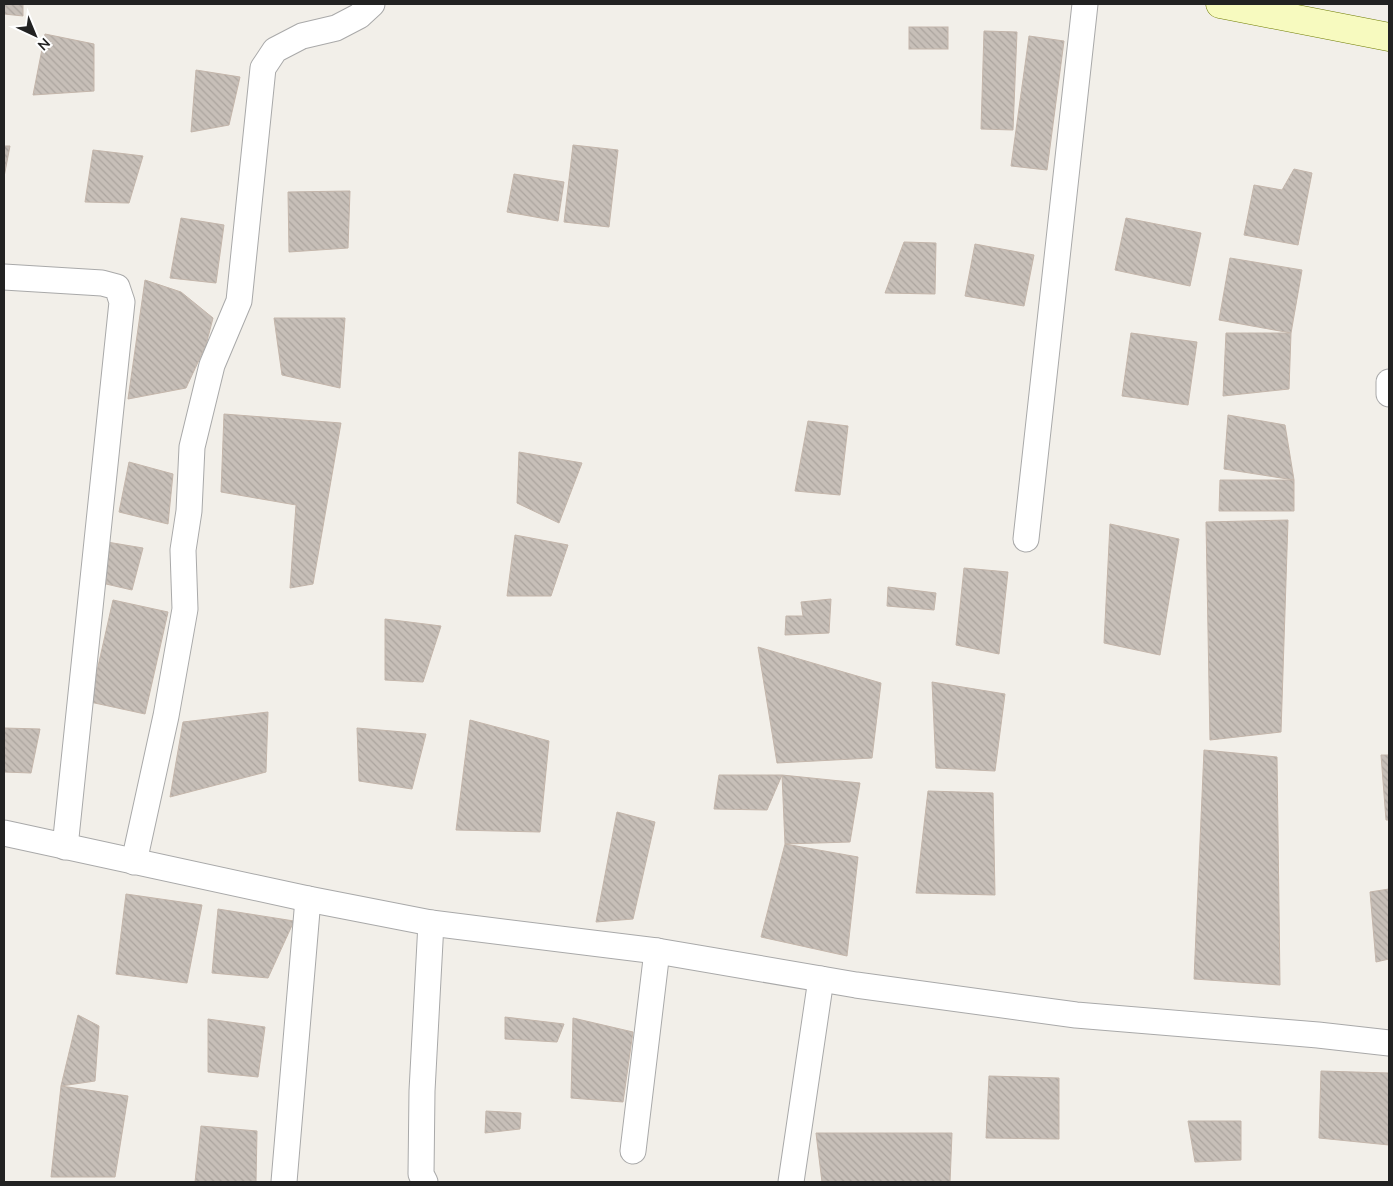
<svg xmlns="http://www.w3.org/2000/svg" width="1393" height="1186" font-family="Mulish,sans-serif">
<defs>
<pattern id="building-back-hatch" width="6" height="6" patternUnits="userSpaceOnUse" patternTransform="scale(1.25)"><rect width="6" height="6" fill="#c7bfb8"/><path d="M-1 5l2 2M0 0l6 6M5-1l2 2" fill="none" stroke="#aba49e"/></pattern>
</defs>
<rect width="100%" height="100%" fill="#f2efe9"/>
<g fill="url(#building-back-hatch)" stroke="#c4b6ab">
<path d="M4 4H23V16L4 14Z"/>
<rect x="909" y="27" width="39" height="22"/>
<path d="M984 31 1017 32 1013 130 981 129Z"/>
<path d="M45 34 94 44V91L33 95Z"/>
<path d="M1029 36 1064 41 1047 170 1011 166Z"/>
<path d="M196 70 240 77 229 125 191 132Z"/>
<path d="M573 145 618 150 609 227 564 222Z"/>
<path d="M4 146H10L4 177Z"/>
<path d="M93 150 143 156 129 203 85 202Z"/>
<path d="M1294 169 1312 173 1298 245 1244 235 1254 185 1282 190Z"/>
<path d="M514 174 564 182 558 221 507 212Z"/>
<path d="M350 191 348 248 289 252 288 192Z"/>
<path d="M181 218 224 225 216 283 170 278Z"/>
<path d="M1126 218 1201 233 1190 286 1115 270Z"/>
<path d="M904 242 936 243 935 294 885 293Z"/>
<path d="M975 244 1034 255 1024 306 965 296Z"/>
<path d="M1230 258 1302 270 1291 333 1219 320Z"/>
<path d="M145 280 181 292 213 318 206 345 186 388 128 399Z"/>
<path d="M274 318H345L340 388 282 375Z"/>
<path d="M1131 333 1197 342 1188 405 1122 396Z"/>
<path d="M1226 333H1291L1289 389 1223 396Z"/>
<path d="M224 414 341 423 313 584 290 588 296 505 221 492Z"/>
<path d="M1228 415 1285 425 1294 480 1224 469Z"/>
<path d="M808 421 848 426 840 495 795 491Z"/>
<path d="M519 452 582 463 559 523 517 503Z"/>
<path d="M129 462 173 474 168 524 119 512Z"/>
<path d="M1220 480H1294V511H1219Z"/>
<path d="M1288 520 1281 732 1210 740 1206 522Z"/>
<path d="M1110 524 1179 539 1160 655 1104 643Z"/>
<path d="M515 535 568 545 551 596H507Z"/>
<path d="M107 542 143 548 132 590 106 584Z"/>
<path d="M964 568 1008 572 999 654 956 645Z"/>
<path d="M888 587 936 593 934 610 887 606Z"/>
<path d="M831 599 829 633 785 635 786 616H803L801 602Z"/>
<path d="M113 600 168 612 145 714 90 702Z"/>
<path d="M385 619 441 626 423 682 385 680Z"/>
<path d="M758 647 881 683 872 758 777 763Z"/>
<path d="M932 682 1005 694 995 771 936 768Z"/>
<path d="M268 712 266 772 170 797 183 722Z"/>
<path d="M470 720 549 741 540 832 456 830Z"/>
<path d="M4 728 40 729 31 773 4 772Z"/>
<path d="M357 728 426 734 412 789 359 781Z"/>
<path d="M1204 750 1277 757 1280 985 1194 979Z"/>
<path d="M1381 755H1389V820H1386Z"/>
<path d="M719 775H782L767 810 714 809Z"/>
<path d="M782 775 860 783 850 842 785 844Z"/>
<path d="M928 791 993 793 995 895 916 893Z"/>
<path d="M617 812 655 822 633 919 596 922Z"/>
<path d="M785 844 858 857 847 956 761 937Z"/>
<path d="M1389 889V959L1376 962 1370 892Z"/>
<path d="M126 894 202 905 187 983 116 974Z"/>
<path d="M218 909 294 921 268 978 212 973Z"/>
<path d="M78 1015 99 1026 95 1081 61 1086Z"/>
<path d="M505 1017 564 1024 557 1042 505 1039Z"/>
<path d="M573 1018 633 1032 623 1102 571 1098Z"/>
<path d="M208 1019 265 1027 258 1077 208 1072Z"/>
<path d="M1321 1071 1389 1073V1145L1319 1138Z"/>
<path d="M989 1076 1059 1078V1139L986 1138Z"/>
<path d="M61 1086 128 1096 115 1177H51Z"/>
<path d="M486 1111 521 1113 520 1129 485 1133Z"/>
<path d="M1188 1121H1241V1160L1195 1162Z"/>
<path d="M201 1126 257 1131 256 1182H195Z"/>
<path d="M816 1133H952L950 1182H822Z"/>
</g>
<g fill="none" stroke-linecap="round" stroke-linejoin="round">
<g stroke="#a9a9a9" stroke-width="27">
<g id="street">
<path d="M4 277 102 283 117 287 122 302 65 847"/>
<path d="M1389 382V394"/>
<path d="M1026 539 1085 4"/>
<path d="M4 833 308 899 431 923 657 951 856 985 1076 1015 1318 1035 1389 1043"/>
<path d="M134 862 166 716 185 609 183 550 189 511 192 447 212 365 239 301 263 68 275 50 302 36 336 28 359 16 372 4"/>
<path d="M633 1151 657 951"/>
<path d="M284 1182 308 899"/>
<path d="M425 1182 421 1174 422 1091 431 923"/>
<path d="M791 1182 821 979"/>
</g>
</g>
<g stroke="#707d05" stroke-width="29">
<path id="secondary" d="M1220 4 1389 37"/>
</g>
<use href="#street" stroke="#fff" stroke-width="25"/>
<use href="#secondary" stroke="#f7fabf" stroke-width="28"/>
</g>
<rect width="1393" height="1186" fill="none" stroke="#222222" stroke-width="10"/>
<g transform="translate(35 35) rotate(136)" stroke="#ffffff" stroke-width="4" paint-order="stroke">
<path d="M0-4L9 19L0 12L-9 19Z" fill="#222222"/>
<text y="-8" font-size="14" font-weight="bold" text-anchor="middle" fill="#222222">N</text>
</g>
</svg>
